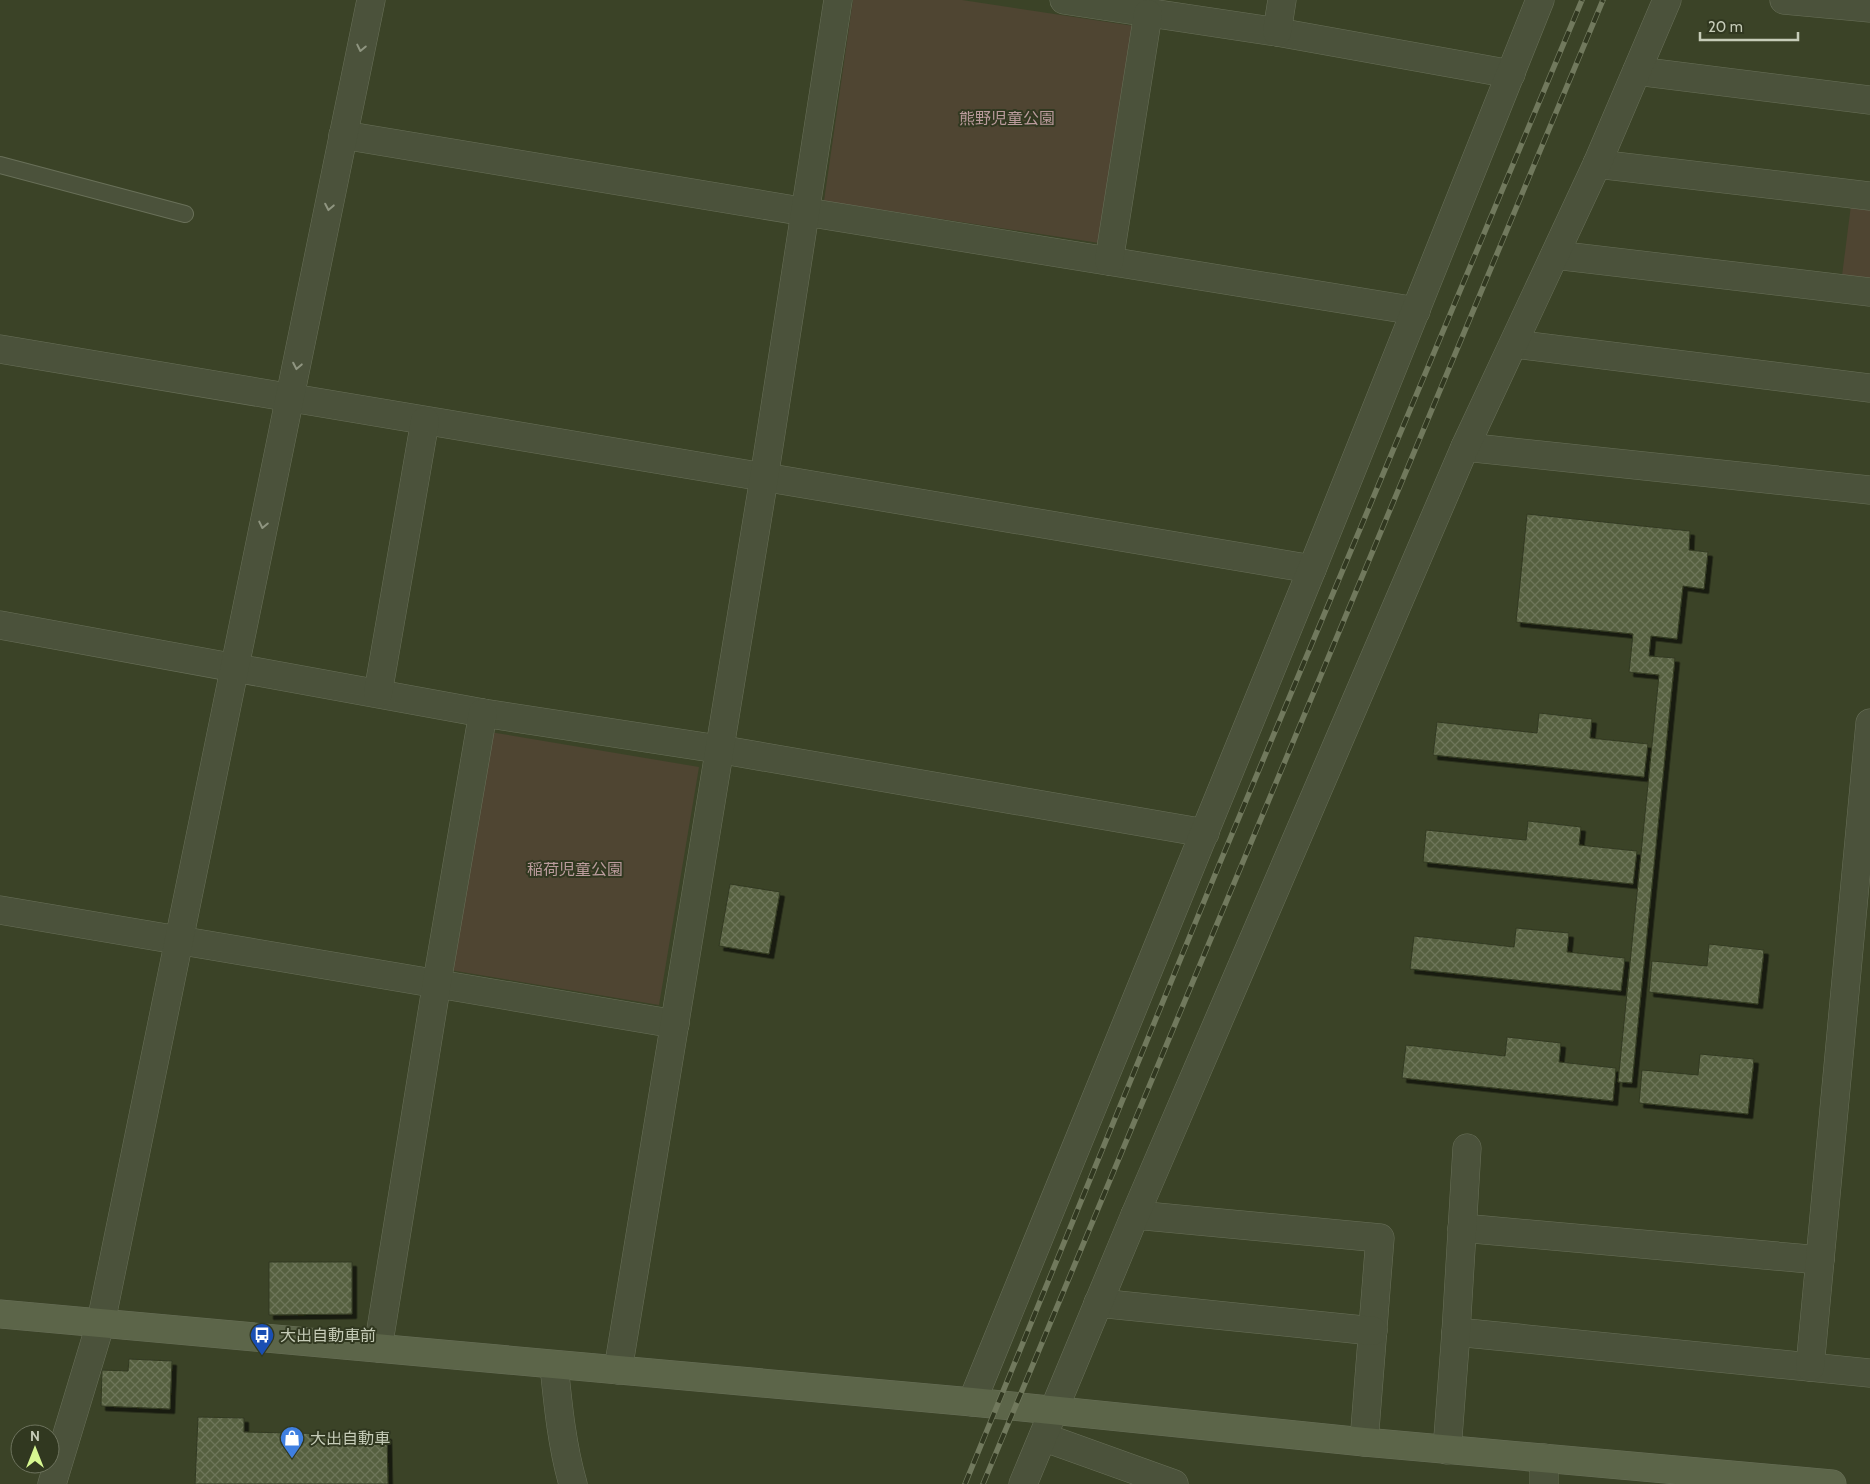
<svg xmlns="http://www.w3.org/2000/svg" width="1870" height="1484" font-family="Cabin,'Noto Sans JP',sans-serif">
<defs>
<pattern id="building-cross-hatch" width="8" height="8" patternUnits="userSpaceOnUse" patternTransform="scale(1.25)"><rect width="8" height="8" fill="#576041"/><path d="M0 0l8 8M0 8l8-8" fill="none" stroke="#6e765a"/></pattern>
<filter id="shadow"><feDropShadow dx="4.5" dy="4.5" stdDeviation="0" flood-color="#0009"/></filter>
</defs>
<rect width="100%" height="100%" fill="#3b4327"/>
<g fill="#4f4532">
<path d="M853 0H962L1134 26 1099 243 824 201Z"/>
<path d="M1851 205 1870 208V280L1842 276Z"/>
<path d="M490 732 699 767 659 1005 450 970Z"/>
</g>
<g fill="url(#building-cross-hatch)" stroke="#333a22" filter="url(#shadow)">
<path d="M1527 514 1690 531 1689 550 1708 552 1704 589 1683 586 1677 639 1651 636 1649 656 1675 658 1632 1083 1618 1082 1659 675 1629 672 1633 634 1516 622Z"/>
<path d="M1539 713 1592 719 1590 738 1648 744 1644 777 1433 755 1437 722 1537 733Z"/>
<path d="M1528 821 1581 827 1579 845 1637 851 1633 884 1423 862 1426 830 1526 840Z"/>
<path d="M730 884 780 892 769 954 719 946Z"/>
<path d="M1516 928 1569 933 1567 952 1625 958 1621 991 1410 969 1414 936 1514 947Z"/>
<path d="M1709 944 1764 950 1758 1004 1649 992 1652 961 1707 966Z"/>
<path d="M1507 1037 1561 1043 1559 1062 1616 1068 1613 1101 1402 1078 1406 1045 1505 1056Z"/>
<path d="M1700 1054 1754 1059 1748 1114 1639 1103 1642 1070 1698 1075Z"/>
<path d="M269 1262H352V1314L269 1315Z"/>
<path d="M129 1359 172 1361 170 1409 101 1406 102 1370 128 1371Z"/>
<path d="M198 1417 244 1418V1432L387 1435 388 1484H195Z"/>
</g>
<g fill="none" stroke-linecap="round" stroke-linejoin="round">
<g stroke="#697059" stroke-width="18">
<path id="lane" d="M0 165 185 214"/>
</g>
<g stroke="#697059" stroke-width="29">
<g id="street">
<path d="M1064 0 1277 32 1511 74"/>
<path d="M1784 0 1870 8"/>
<path d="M1277 32 1282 0"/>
<path d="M1637 71 1870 100"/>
<path d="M343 135 806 212 1416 311"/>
<path d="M1597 164 1870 196"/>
<path d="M1555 255 1870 292"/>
<path d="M1109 261 1148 14"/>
<path d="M1514 344 1870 388"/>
<path d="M0 349 1312 569"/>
<path d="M1465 447 1870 490"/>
<path d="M0 625 483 713 718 749 1205 833"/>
<path d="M378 693 425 421"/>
<path d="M0 910 675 1024"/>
<path d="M1135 1215 1380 1238 1364 1442"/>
<path d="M1462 1228 1820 1260"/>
<path d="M1098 1303 1373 1331"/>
<path d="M1456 1332 1870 1373"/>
<path d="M378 1348 437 982 483 713"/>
<path d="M554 1365C558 1405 562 1446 573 1484"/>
<path d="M1810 1367 1870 723"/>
<path d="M618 1370 764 478 838 0"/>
<path d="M972 1402 1312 569 1540 0"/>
<path d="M1043 1437 1174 1484"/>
<path d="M1447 1450 1456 1332 1467 1148"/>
<path d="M1544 1458V1484"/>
<path d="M52 1484 101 1322 371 0"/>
<path d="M1023 1484 1135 1215 1465 447 1597 164 1667 0"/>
</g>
</g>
<g stroke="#697059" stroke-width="29">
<path id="secondary" d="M0 1314 972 1402 1364 1442 1832 1484"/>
</g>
<use href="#lane" stroke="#4b523b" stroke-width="16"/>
<use href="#street" stroke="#4b523b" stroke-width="28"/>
<use href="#secondary" stroke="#5c6549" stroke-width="28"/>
<g stroke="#71795d" stroke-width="5.5">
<g id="rail">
<path d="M965 1484 1219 865 1582 0"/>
<path d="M983 1484 1603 0"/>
</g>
</g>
<use href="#rail" stroke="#313820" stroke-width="4" stroke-dasharray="11" stroke-linecap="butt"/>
</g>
<defs><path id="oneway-chevron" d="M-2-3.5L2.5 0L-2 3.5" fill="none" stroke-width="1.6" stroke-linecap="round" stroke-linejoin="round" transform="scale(1.25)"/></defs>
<g stroke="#8f9580">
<use href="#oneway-chevron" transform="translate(361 48) rotate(102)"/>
<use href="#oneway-chevron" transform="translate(329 207) rotate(101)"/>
<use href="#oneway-chevron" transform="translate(297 366) rotate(101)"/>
<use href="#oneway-chevron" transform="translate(263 525) rotate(102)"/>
</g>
<defs>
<g id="bus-pin" transform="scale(1.25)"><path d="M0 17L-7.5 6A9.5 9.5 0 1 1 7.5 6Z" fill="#1a4fb4" stroke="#313820"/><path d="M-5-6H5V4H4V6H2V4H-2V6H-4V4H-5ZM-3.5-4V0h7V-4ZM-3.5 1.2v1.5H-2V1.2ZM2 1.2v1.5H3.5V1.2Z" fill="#fff"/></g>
<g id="shop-pin" transform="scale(1.25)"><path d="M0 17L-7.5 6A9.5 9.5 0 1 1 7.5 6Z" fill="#3f7fe0" stroke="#313820"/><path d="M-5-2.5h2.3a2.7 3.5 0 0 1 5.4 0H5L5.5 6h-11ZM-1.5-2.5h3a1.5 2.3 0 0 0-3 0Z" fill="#fff"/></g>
</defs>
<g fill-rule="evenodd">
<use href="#bus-pin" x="262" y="1335"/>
<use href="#shop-pin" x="292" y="1438"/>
</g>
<g text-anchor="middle" stroke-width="4" stroke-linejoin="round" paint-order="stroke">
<g font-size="16" fill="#ba9b9c" stroke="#313820">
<text x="1007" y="124">熊野児童公園</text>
<text x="575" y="875">稲荷児童公園</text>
</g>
<g font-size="16" fill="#c6ccb8" stroke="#313820" text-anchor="start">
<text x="280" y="1341">大出自動車前</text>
<text x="310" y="1444">大出自動車</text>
</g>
</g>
<g transform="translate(35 1449)"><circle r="24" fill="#313820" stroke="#6d735d"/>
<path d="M0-4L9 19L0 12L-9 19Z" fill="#d7f891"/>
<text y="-8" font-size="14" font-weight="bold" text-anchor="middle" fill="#c6ccb8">N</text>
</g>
<path d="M1700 32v8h98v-8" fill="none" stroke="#c6ccb8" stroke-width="2.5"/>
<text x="1708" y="32" font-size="15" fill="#c6ccb8" stroke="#313820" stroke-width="4" paint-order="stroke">20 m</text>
</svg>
